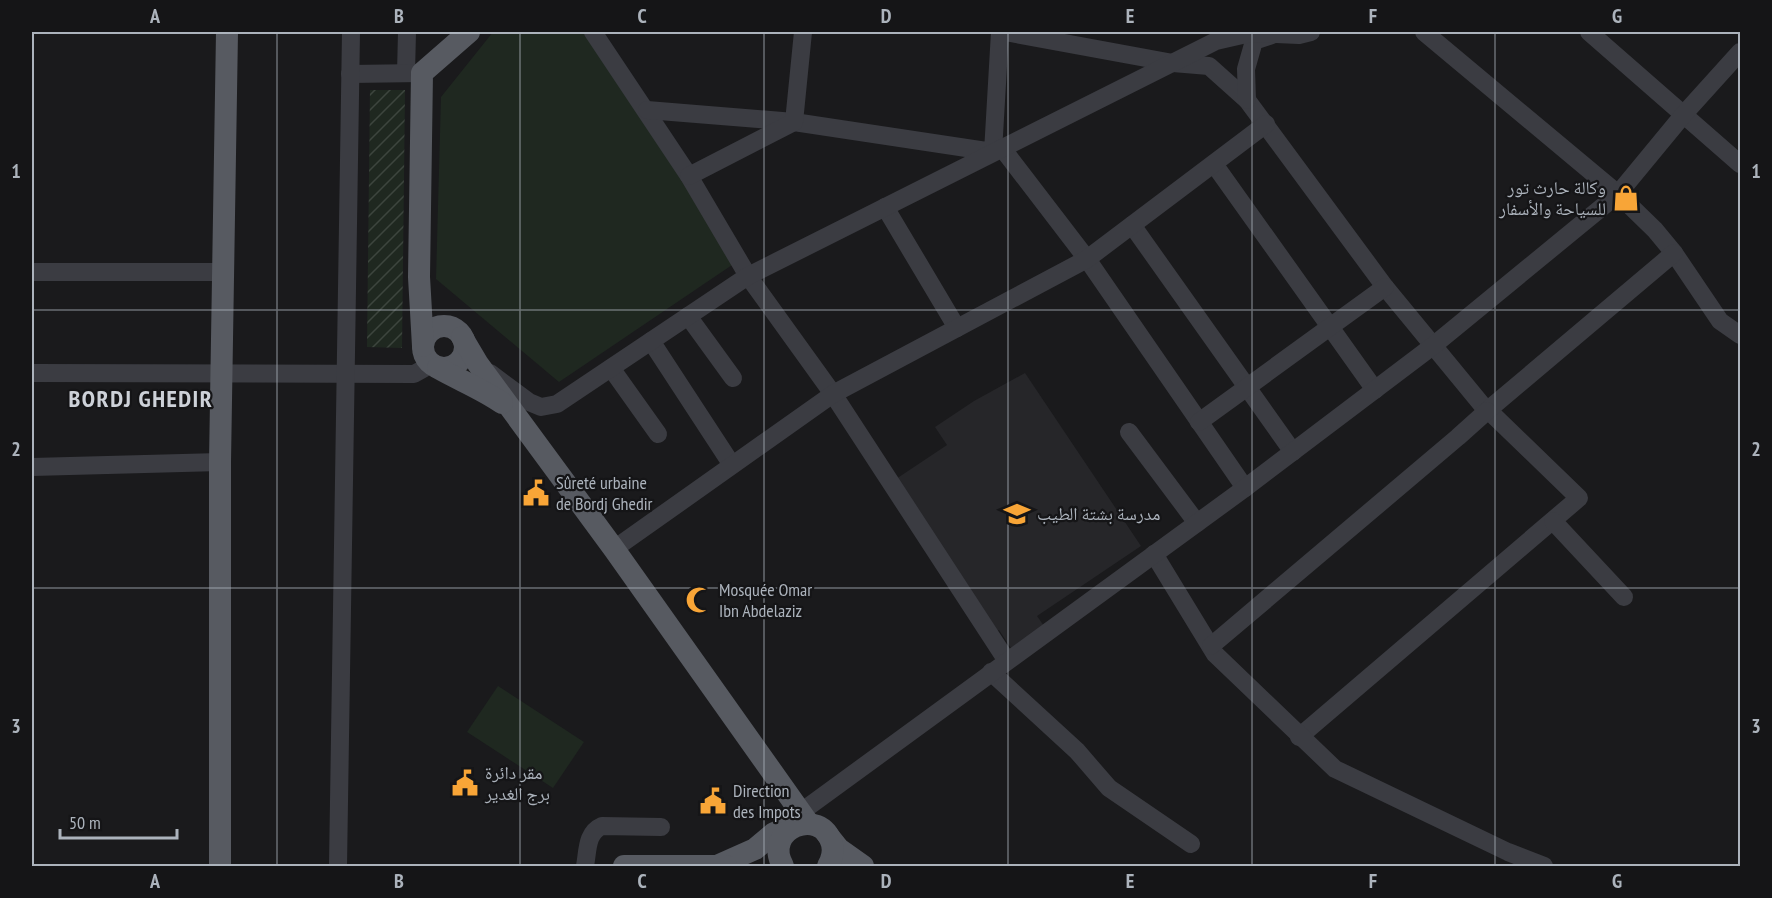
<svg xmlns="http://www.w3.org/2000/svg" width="1772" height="898" font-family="'PT Sans Narrow','Noto Naskh Arabic',sans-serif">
<defs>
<pattern id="garden-furrows" width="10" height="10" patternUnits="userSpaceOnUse" patternTransform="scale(1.5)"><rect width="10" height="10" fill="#1f2820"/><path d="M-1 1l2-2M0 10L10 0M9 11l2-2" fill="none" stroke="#3d453e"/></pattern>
</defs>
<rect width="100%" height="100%" fill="#1a1a1c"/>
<path fill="#262629" d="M1025 373 1141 546 1037 616 1044 626 1011 648 999 630 995 632 893 481 947 445 935 427 974 401Z"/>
<path fill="url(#garden-furrows)" d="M370 90H405L402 348 367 347Z"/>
<g fill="#1f2820">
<path d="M493 32H584L688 183 735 263 559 382 436 279 441 97Z"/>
<path d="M498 686 584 742 553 788 467 732Z"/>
</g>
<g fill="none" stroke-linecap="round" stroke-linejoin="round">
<g stroke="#3b3c42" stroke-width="18">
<path d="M593 32 689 176 748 276 833 394 1007 661"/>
<path d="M1005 32 1173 63 1209 66 1247 100 1385 287 1487 411 1488 410 1579 498 1299 737"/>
<path d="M1424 32 1618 194 1655 230 1674 253 1720 321 1740 335"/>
<path d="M1589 32 1740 164"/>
<path d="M406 73 407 32"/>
<path d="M350 74 422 73"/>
<path d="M1247 100 1246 69 1254 41 1272 35"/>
<path d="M647 110 794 122 993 152 1000 32"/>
<path d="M1002 148 1087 259 1245 488"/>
<path d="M1214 164 1375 390"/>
<path d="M689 176 794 122 803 32"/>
<path d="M885 207 957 328"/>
<path d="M1132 225 1293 452"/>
<path d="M32 272H224"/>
<path d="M688 316 733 378"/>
<path d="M651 341 732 465"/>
<path d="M611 368 658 434"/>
<path d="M32 373 414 374 432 364"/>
<path d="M490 373 529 402 541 407 557 404 748 276 1216 41 1251 33 1299 35 1311 32"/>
<path d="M1488 410 1674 253"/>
<path d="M1199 422 1385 287"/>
<path d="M1129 432 1197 523"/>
<path d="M32 467 220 462"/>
<path d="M1553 521 1624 597"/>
<path d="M614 549 833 394 1087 259 1266 124"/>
<path d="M1154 554 1215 654 1335 769 1508 852 1544 866"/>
<path d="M1211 646 1458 437 1487 411"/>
<path d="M991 672 1077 751 1109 788 1191 844"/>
<path d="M801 812 1245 488 1434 345 1618 194 1684 114 1740 52"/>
<path d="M338 866 351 32"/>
<path d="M585 866C588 851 586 833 602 826L661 827"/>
</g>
<g stroke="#575a61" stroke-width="22">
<circle cx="444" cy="347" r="21"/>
<path d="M462 337 478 364 614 549 809 824"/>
<path d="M423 346 419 277 422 73 469 32"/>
<path d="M438 368C459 380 482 389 502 403"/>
<path d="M827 834 839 849 863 866"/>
<path d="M719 865 755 849 774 833 788 827"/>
<path d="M220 866V462L227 32"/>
<path d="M624 866H726"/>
<path d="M783 866C762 829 821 805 832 844 834 852 832 859 828 866"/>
</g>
</g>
<path fill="none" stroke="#acb3bc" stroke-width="1.5" stroke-opacity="0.55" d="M277 32V866M520 32V866M764 32V866M1008 32V866M1252 32V866M1495 32V866M32 310H1740M32 588H1740"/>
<defs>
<g id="shop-bare" transform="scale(2.07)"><path d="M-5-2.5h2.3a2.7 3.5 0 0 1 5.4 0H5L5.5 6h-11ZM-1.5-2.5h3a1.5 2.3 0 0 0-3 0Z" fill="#f8a537" stroke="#151517" stroke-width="2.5" paint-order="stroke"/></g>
<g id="civic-bare" transform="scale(2.07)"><path d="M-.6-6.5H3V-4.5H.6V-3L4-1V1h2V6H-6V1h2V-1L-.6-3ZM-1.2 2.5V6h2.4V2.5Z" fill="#f8a537" stroke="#151517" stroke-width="2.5" paint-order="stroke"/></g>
<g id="school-bare" transform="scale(2.07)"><path d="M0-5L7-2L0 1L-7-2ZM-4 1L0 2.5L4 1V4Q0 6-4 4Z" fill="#f8a537" stroke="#151517" stroke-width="2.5" paint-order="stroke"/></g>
<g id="mosque-bare" transform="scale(2.07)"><path d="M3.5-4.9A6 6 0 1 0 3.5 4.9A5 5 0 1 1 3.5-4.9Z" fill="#f8a537" stroke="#151517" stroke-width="2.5" paint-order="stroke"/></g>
</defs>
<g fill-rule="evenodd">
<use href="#shop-bare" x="1626" y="198"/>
<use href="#civic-bare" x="536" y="493"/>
<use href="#school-bare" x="1017" y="514"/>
<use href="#mosque-bare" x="699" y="600"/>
<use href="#civic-bare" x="465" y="783"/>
<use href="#civic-bare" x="713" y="801"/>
</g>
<g text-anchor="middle" stroke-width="4.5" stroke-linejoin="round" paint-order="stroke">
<g font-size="18" fill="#acb3bc" stroke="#151517" text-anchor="start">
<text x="1606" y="194" text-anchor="end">وكالة حارث تور<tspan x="1606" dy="21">للسياحة والأسفار</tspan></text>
<text x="556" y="489">Sûreté urbaine<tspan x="556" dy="21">de Bordj Ghedir</tspan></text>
<text x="1037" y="520">مدرسة بشتة الطيب</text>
<text x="719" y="596">Mosquée Omar<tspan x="719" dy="21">Ibn Abdelaziz</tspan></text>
<text x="485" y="779">مقر دائرة<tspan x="485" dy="21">برج الغدير</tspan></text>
<text x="733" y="797">Direction<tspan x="733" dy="21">des Impots</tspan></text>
</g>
<g font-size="24" font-weight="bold" letter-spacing="1.5" fill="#cdd1d8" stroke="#151517">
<text x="141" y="407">BORDJ GHEDIR</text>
</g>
</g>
<rect width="1772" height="898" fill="none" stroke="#151517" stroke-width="66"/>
<path d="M60 829v9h117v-9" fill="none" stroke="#acb3bc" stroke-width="3"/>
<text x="69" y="829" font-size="18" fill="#acb3bc" stroke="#151517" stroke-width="4.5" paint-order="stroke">50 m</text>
<rect x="33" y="33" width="1706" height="832" fill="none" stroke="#acb3bc" stroke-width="2"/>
<g font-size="20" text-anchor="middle" font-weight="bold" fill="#acb3bc">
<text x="155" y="23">A</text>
<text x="399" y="23">B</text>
<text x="642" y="23">C</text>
<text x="886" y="23">D</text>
<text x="1130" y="23">E</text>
<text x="1373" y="23">F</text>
<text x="1617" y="23">G</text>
<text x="16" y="178">1</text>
<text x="1756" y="178">1</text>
<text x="16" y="456">2</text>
<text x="1756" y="456">2</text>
<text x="16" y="733">3</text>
<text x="1756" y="733">3</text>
<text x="155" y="888">A</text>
<text x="399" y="888">B</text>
<text x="642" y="888">C</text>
<text x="886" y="888">D</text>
<text x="1130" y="888">E</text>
<text x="1373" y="888">F</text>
<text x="1617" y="888">G</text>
</g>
</svg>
